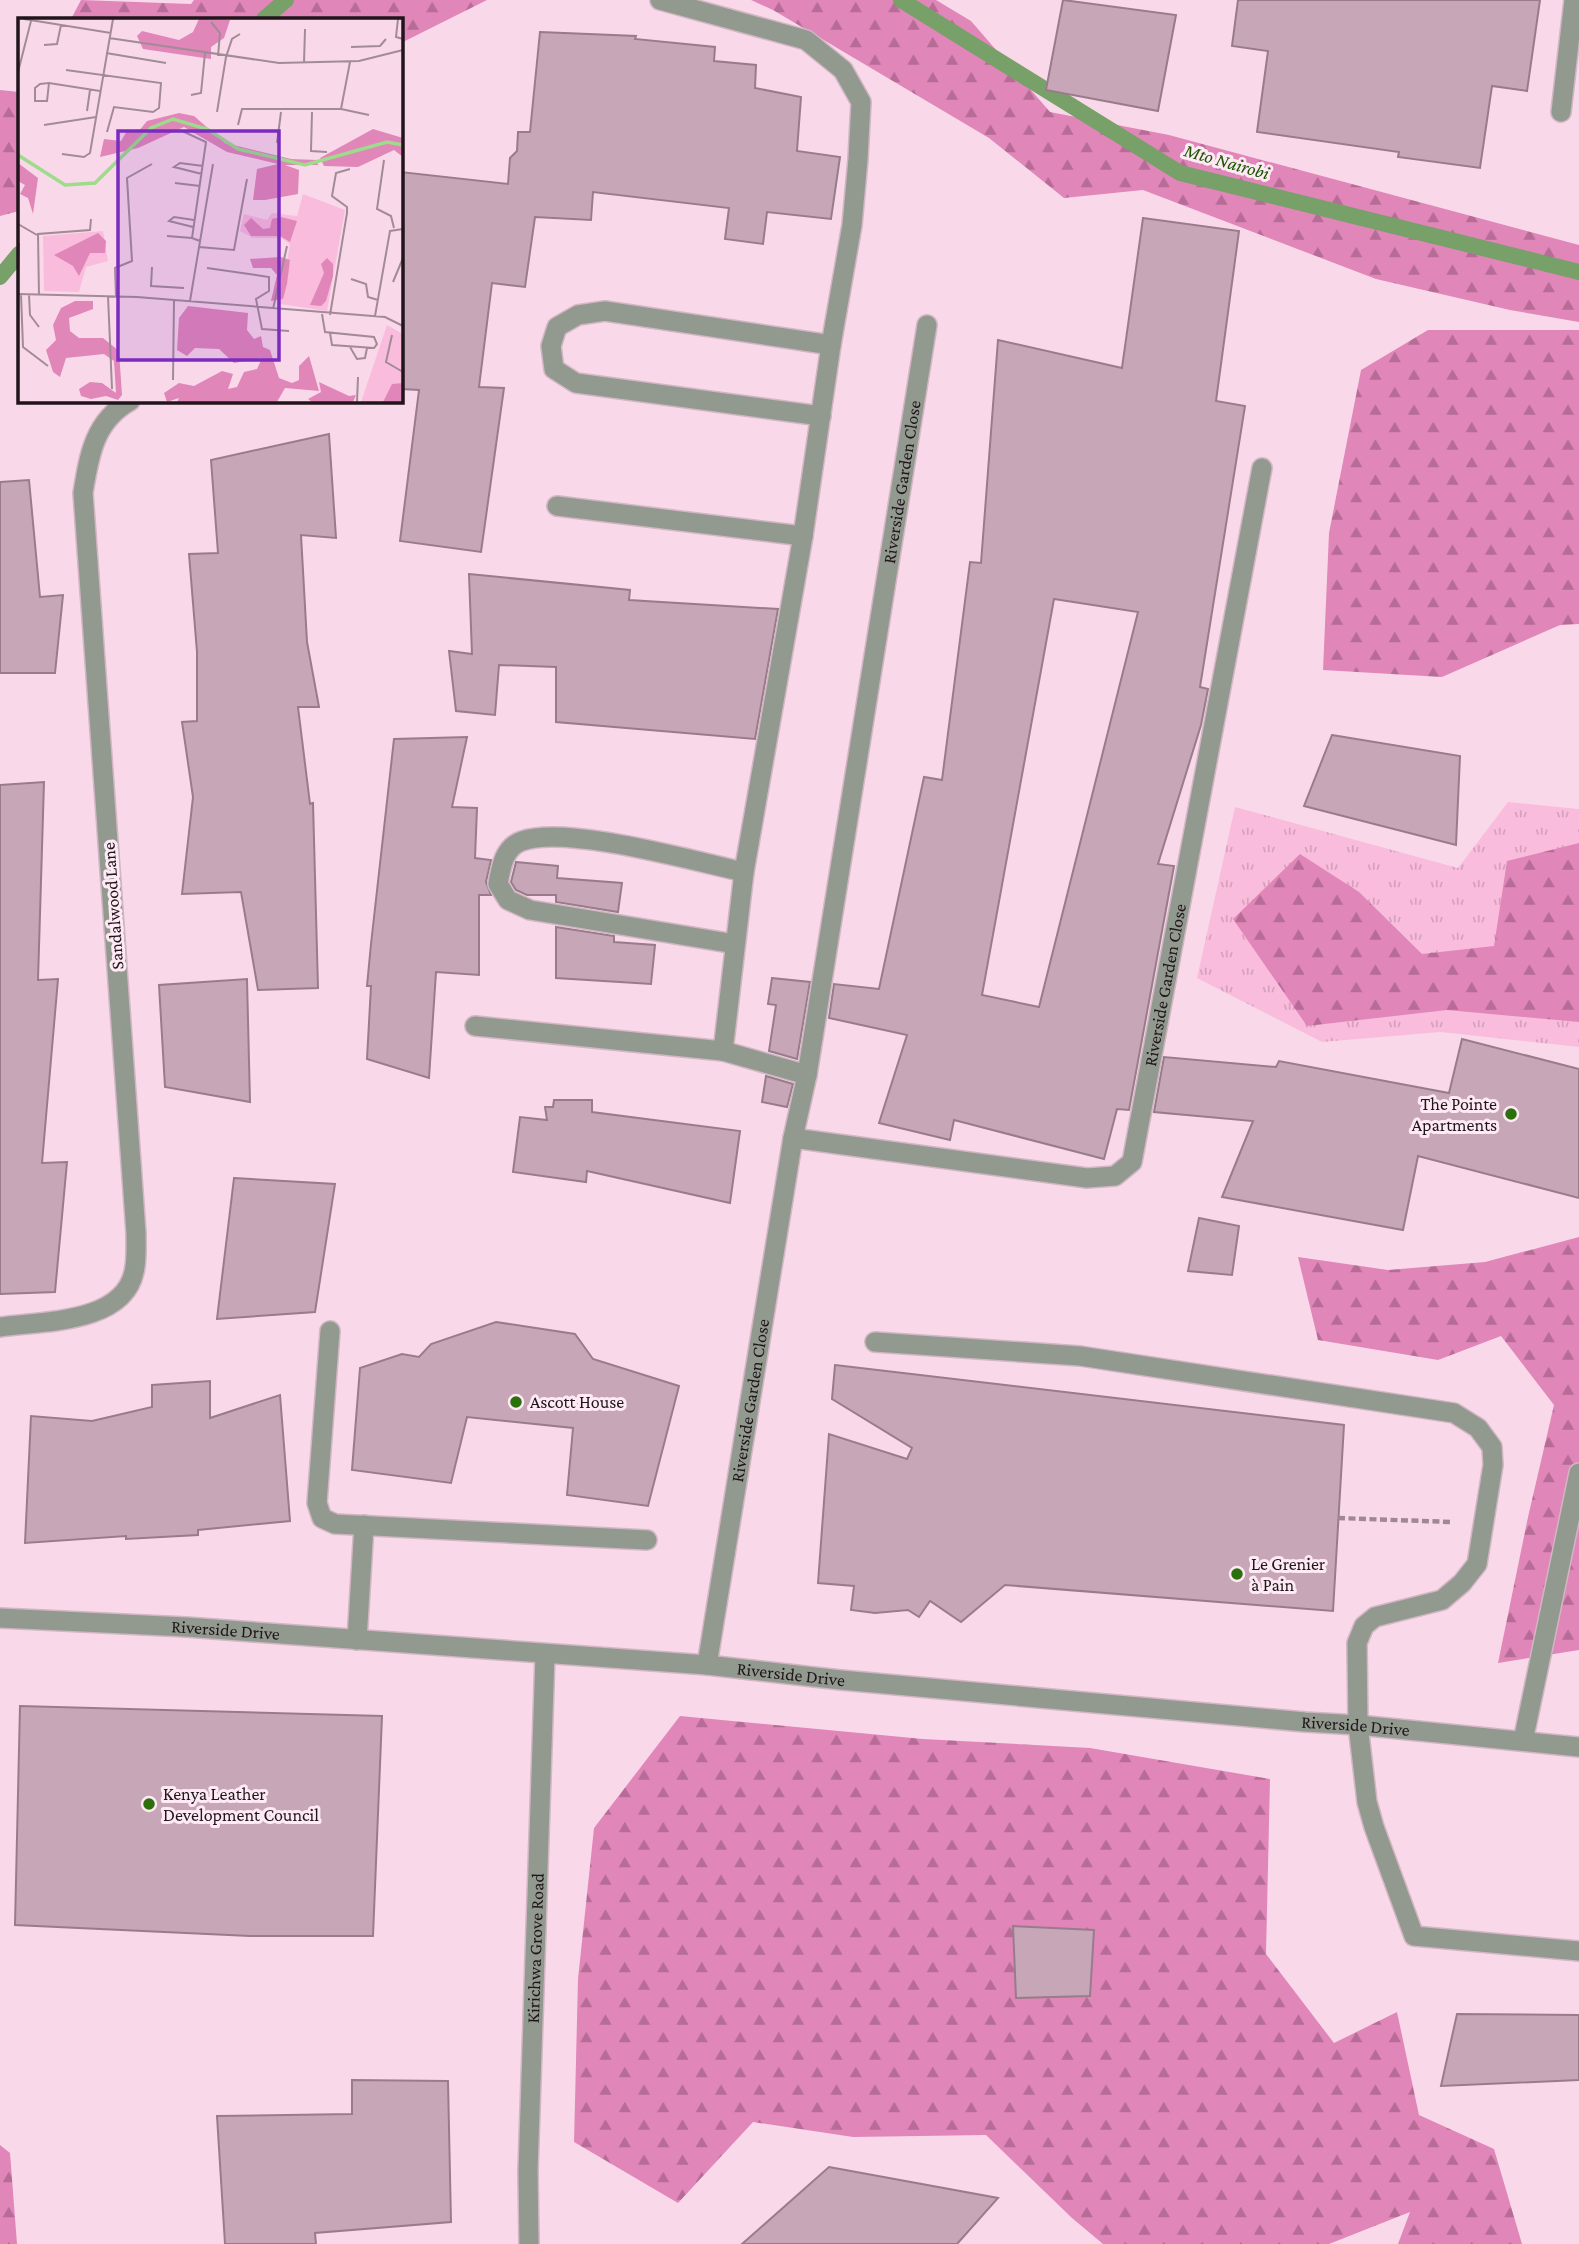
<svg xmlns="http://www.w3.org/2000/svg" width="1579" height="2244" font-family="'Crimson Pro',serif">
<defs>
<pattern id="grass-tufts" width="24" height="20" patternUnits="userSpaceOnUse" patternTransform="scale(1.75)"><rect width="24" height="20" fill="#fabcdc"/><path d="M3 7l-1-3M5 7V3M7 7l1-3M15 17l-1-3M17 17v-4M19 17l1-3" fill="none" stroke="#d6a1bc"/></pattern>
<pattern id="forest-firs" width="22" height="20" patternUnits="userSpaceOnUse" patternTransform="scale(1.75)"><rect width="22" height="20" fill="#e186b9"/><path d="M5 1l3.5 6h-7zM16 11l3.5 6h-7z" fill="#b66c96"/></pattern>
</defs>
<rect width="100%" height="100%" fill="#f9d9e9"/>
<path fill="url(#grass-tufts)" d="M1508 802 1579 809V1047L1440 1032 1322 1042 1197 978 1235 807 1458 868Z"/>
<g fill="url(#forest-firs)">
<path d="M81 0 191 4 194 0H487L401 43V19H71Z"/>
<path d="M751 0H936L971 21 1050 112 1169 135 1579 245V322L1510 310 1376 279 1143 190 1064 198 989 138 773 10Z"/>
<path d="M0 90 19 92V211L0 216Z"/>
<path d="M1428 330H1579V624L1560 625 1442 677 1323 670 1329 533 1361 370Z"/>
<path d="M1579 843V1022L1447 1010 1307 1026 1233 919 1300 854 1359 892 1422 954 1494 946 1507 861Z"/>
<path d="M1579 1237V1650L1498 1663 1528 1517 1554 1405 1501 1336 1438 1360 1318 1340 1298 1257 1388 1270 1485 1262Z"/>
<path d="M680 1716 923 1739 1090 1748 1270 1779 1266 1954 1334 2043 1397 2012 1419 2115 1494 2149 1522 2244H1398L1410 2212 1329 2244H1103L1072 2218 986 2135 853 2137 753 2122 678 2203 574 2142 578 1979 594 1828Z"/>
<path d="M0 2145 10 2153 17 2244H0Z"/>
</g>
<g fill="none" stroke-linecap="round" stroke-linejoin="round">
<g stroke="#78a069" stroke-width="16">
<path d="M901 0 1180 173 1579 272"/>
<path d="M264 19 286 0"/>
<path d="M0 277 19 254"/>
</g>
</g>
<g fill="#c7a7b7" stroke="#997c8b" stroke-width="2" fill-rule="evenodd">
<path d="M1063 0 1176 15 1158 111 1046 90Z"/>
<path d="M1238 0H1540L1527 91 1492 86 1480 168 1398 157 1399 152 1257 132 1268 51 1232 46Z"/>
<path d="M540 32 636 36 635 39 715 47 714 61 756 65 755 88 801 97 797 151 840 157 831 219 767 212 763 244 725 239 729 208 593 192 591 220 535 217 525 287 492 283 479 387 504 388 481 552 400 541 419 390 401 389V172L508 184 510 158 517 151 518 132H530Z"/>
<path d="M1143 218 1239 231 1216 401 1245 406 1200 687 1208 689 1201 725 1158 864 1174 866 1129 1110 1117 1109 1104 1159 954 1120 950 1140 879 1123 907 1035 829 1018 834 984 879 989 924 777 942 780 970 562 981 563 998 340 1122 368ZM1054 599 1138 612 1039 1007 982 995Z"/>
<path d="M329 434 336 538 301 535 307 642 319 707H298L310 804 313 803 318 988 258 990 241 892 182 894 193 797 182 722 197 721V652L189 554 218 553 211 460Z"/>
<path d="M29 480 40 597 63 595 55 673H0V482Z"/>
<path d="M469 574 630 590 629 600 778 609 755 739 556 722V667L499 665 495 715 456 711 449 651 472 654Z"/>
<path d="M1332 735 1460 756 1456 845 1304 806Z"/>
<path d="M467 737 452 807 477 808 475 858 491 860 486 882 491 895H479V975L436 972 429 1078 367 1059 371 986H367L371 944 394 739Z"/>
<path d="M44 782 38 980 58 979 42 1163 67 1162 55 1292 0 1294V785Z"/>
<path d="M516 862 558 866 557 878 622 883 618 912 556 902V895H527L516 890 511 882Z"/>
<path d="M556 927 614 936V942L655 945 651 984 556 978Z"/>
<path d="M772 978 810 982 797 1059 769 1051 776 1005 768 1004Z"/>
<path d="M247 979 250 1102 165 1087 159 985Z"/>
<path d="M1462 1039 1579 1069V1198L1418 1156 1403 1230 1222 1197 1253 1121 1154 1112 1164 1057 1276 1067 1279 1061 1449 1093Z"/>
<path d="M766 1076 793 1084 787 1107 762 1102Z"/>
<path d="M554 1100H592V1112L740 1131 730 1203 587 1171 586 1182 513 1172 520 1117 547 1120 545 1107H553Z"/>
<path d="M234 1178 335 1184 315 1312 217 1319Z"/>
<path d="M1199 1218 1239 1226 1232 1275 1188 1271Z"/>
<path d="M496 1322 575 1334 593 1359 679 1386 648 1506 567 1495 573 1428 467 1417 451 1483 352 1470 360 1368 402 1354 419 1357 431 1344Z"/>
<path d="M835 1365 1344 1425 1333 1611 1005 1585 961 1622 930 1601 919 1617 908 1610 875 1613 851 1610 854 1586 818 1583 829 1434 907 1459 912 1448 832 1399Z"/>
<path d="M210 1381V1418L280 1395 290 1521 198 1530V1535L126 1539V1536L25 1543 31 1416 92 1421 152 1407V1385Z"/>
<path d="M20 1706 382 1716 373 1936H250L15 1925Z"/>
<path d="M1013 1926 1094 1930 1090 1996 1016 1998Z"/>
<path d="M1457 2014 1579 2015V2080L1441 2086Z"/>
<path d="M352 2080 448 2081 451 2222 315 2233 316 2244H225L217 2116 352 2114Z"/>
<path d="M829 2167 998 2198 957 2244H742Z"/>
</g>
<g fill="none" stroke-linecap="round" stroke-linejoin="round">
<g stroke="#d2b6c4" stroke-width="22">
<g id="service">
<path d="M660 0 806 40 843 70 861 102 858 159 852 225 831 345 803 536 744 872 723 1051 807 1075"/>
<path d="M1561 112 1574 0"/>
<path d="M821 416 576 383 554 369 551 346 557 327 578 315 605 311 831 345"/>
<path d="M557 506 803 536"/>
<path d="M735 944 530 910 508 900 498 884C501 867 504 847 522 841 566 825 694 861 744 872"/>
<path d="M475 1026 723 1051"/>
<path d="M330 1331 317 1503 322 1518 335 1524 647 1540"/>
<path d="M875 1342 1080 1356 1454 1413 1478 1428 1492 1447 1493 1465 1477 1564 1462 1583 1442 1600 1375 1617 1364 1626 1357 1643 1358 1725 1367 1802 1374 1827 1414 1936 1579 1951"/>
<path d="M357 1640 364 1525"/>
<path d="M1523 1741 1579 1473"/>
</g>
</g>
<g stroke="#d2b6c4" stroke-width="22">
<g id="minor">
<path id="s1" d="M793 1138 1087 1178 1115 1176 1132 1162 1262 468"/>
<path d="M0 1327C41 1321 123 1324 134 1272 137 1260 136 1246 136 1233L83 493C89 456 94 421 130 401"/>
<path id="s2" d="M707 1665 793 1138 807 1075 927 325"/>
<path id="s3" d="M529 2244 528 2171 545 1655"/>
</g>
</g>
<g stroke="#d2b6c4" stroke-width="22">
<g id="tertiary">
<path id="s4" d="M0 1618 186 1627 707 1665 841 1680 1305 1722 1358 1725 1579 1747"/>
</g>
</g>
<path stroke="#9f8894" stroke-width="4.5" stroke-dasharray="7 3.5" stroke-linecap="butt" d="M1338 1518 1450 1522"/>
<use href="#service" stroke="#929a8f" stroke-width="19"/>
<use href="#minor" stroke="#929a8f" stroke-width="19"/>
<use href="#tertiary" stroke="#929a8f" stroke-width="19"/>
</g>
<g fill="#2b700c" stroke="#feeaf4" stroke-width="2.5">
<circle cx="1511" cy="1114" r="7"/>
<circle cx="516" cy="1402" r="7"/>
<circle cx="1237" cy="1574" r="7"/>
<circle cx="149" cy="1804" r="7"/>
</g>
<g text-anchor="middle" stroke-width="6" stroke-linejoin="round" paint-order="stroke">
<g font-size="18" fill="#20151b" stroke="#feeaf4">
<text dy="6" stroke="none"><textPath href="#s2" startOffset="1199">Riverside Garden Close</textPath></text>
<text transform="translate(113 906) rotate(-94)" y="6">Sandalwood Lane</text>
<text dy="6" stroke="none"><textPath href="#s1" startOffset="527">Riverside Garden Close</textPath></text>
<text dy="6" stroke="none"><textPath href="#s2" startOffset="268">Riverside Garden Close</textPath></text>
<text dy="6" stroke="none"><textPath href="#s4" startOffset="226">Riverside Drive</textPath></text>
<text dy="6" stroke="none"><textPath href="#s4" startOffset="793">Riverside Drive</textPath></text>
<text dy="6" stroke="none"><textPath href="#s4" startOffset="1360">Riverside Drive</textPath></text>
<text dy="6" stroke="none"><textPath href="#s3" startOffset="296">Kirichwa Grove Road</textPath></text>
</g>
<g font-size="18" fill="#20151b" stroke="#feeaf4" text-anchor="start">
<text x="1497" y="1110" text-anchor="end">The Pointe<tspan x="1497" dy="21">Apartments</tspan></text>
<text x="530" y="1408">Ascott House</text>
<text x="1251" y="1570">Le Grenier<tspan x="1251" dy="21">à Pain</tspan></text>
<text x="163" y="1800">Kenya Leather<tspan x="163" dy="21">Development Council</tspan></text>
</g>
<g font-size="19" font-style="italic" fill="#1a5500" stroke="#feeaf4">
<text transform="translate(1227 161) rotate(16)" y="7">Mto Nairobi</text>
</g>
</g>
<g transform="translate(18 18)">
<rect width="385" height="385" fill="#f9d9e9"/>
<path d="M285 176 327 192 309 293 262 286 272 226 263 220H235L222 213 226 196 249 202 254 195 279 198ZM85 213 90 243 68 249 61 274 26 273 25 218ZM369 307 385 316V384H343Z" fill="#fabcdc"/>
<path d="M181 1 212 2 206 20 193 29V41L125 31 119 18 124 13 161 22 175 14ZM161 95 176 98 207 125 273 141 299 142 300 147H267L281 152 280 176 247 182H235L239 151 260 146 209 134 166 109 120 130 82 139 86 121 103 123 109 113 120 114 129 103ZM355 111 385 120V139L376 132 340 149 306 148 302 140ZM0 145 20 160 15 196 10 180 2 176 7 167 0 163ZM263 199 279 203 272 224 262 218H233L226 207 233 200 245 211 252 210 254 201ZM80 215 88 223 87 235H72L61 258 55 248 36 237ZM263 239 272 242 269 266 265 281 253 283 259 257 253 250H235L232 241ZM309 240 315 246V258L308 283 303 288 292 287 306 255 303 246ZM57 283H75V291L51 300 52 313 61 320H85L101 333 104 377 100 382 88 378 73 381 63 378 61 371 72 364 84 365 98 375 96 343 86 336 48 340 42 359 35 354 28 332 38 322 35 307 43 290ZM170 288 230 295 229 312 236 321 243 318 245 329 252 332 261 360 274 365 281 362V348L291 338 301 373 267 370 259 384H159L161 380 149 384 146 375 161 365 176 368 204 353 215 356 210 371 219 369 226 354 239 351 244 340 216 345 201 331 177 330 169 338 159 332 161 300ZM301 364 331 378 338 377 335 384H294L290 381 303 374ZM385 365V384H365L374 366Z" fill="#e186b9"/>
<path fill="none" stroke="#9ddc8a" stroke-width="3.5" d="M0 137 47 167 77 165 133 110 155 101 189 111 220 131 287 147 369 124 385 127"/>
<path fill="none" stroke="#a28b97" stroke-width="2" d="M6 1 93 15M380 1 378 19 385 21M193 4 202 15 200 38M91 20 261 45 341 43 385 32M26 27 39 26 43 7M333 29 362 28 368 21M88 35 148 45M286 45 287 11M48 52 143 65 141 90 135 94 96 89 89 114M0 54 13 3M31 65 29 83H17V70L22 66 31 65 82 73M173 77 183 75 187 35M323 91 351 97M69 93 72 72M199 94 208 39 214 21 222 16M294 94 293 133 309 134M26 107 78 99M220 107 224 91H323L332 44M162 112 188 124 174 220 182 223M259 125 263 94M44 136 66 139 72 135 95 1M366 142 359 191 373 198 376 210M184 156 156 149 162 145 185 148M157 165 182 168M0 206 19 217M175 209 151 203 156 199 176 202M149 218 174 220M181 229 216 232 229 161M134 249 133 268 166 270M189 250 251 259V273L238 281 244 311 271 313M333 261 348 266 350 279 360 282M375 264 385 240M0 268 1 225M0 276 119 279 367 299 385 308M3 276 5 329 30 348M11 277 12 297 21 309M21 278 20 216 72 212 73 201M90 278 94 371M98 278 97 250 114 243 109 160 134 146M172 283 195 146M255 291 269 228M304 296 307 314 356 319 359 326 356 330 314 327 312 315M312 297 329 195V189L314 178 318 155 332 151M357 298 372 213 385 211M374 317 368 344 385 354M332 329 339 341 347 340 349 330M155 362 156 282M339 384 340 359"/>
<path fill="#7b2cbf" fill-opacity="0.15" stroke="#7b2cbf" stroke-width="3.5" d="M100 113H261V342H100Z"/>
<rect width="385" height="385" fill="none" stroke="#20151b" stroke-width="3.5"/>
</g>
</svg>
